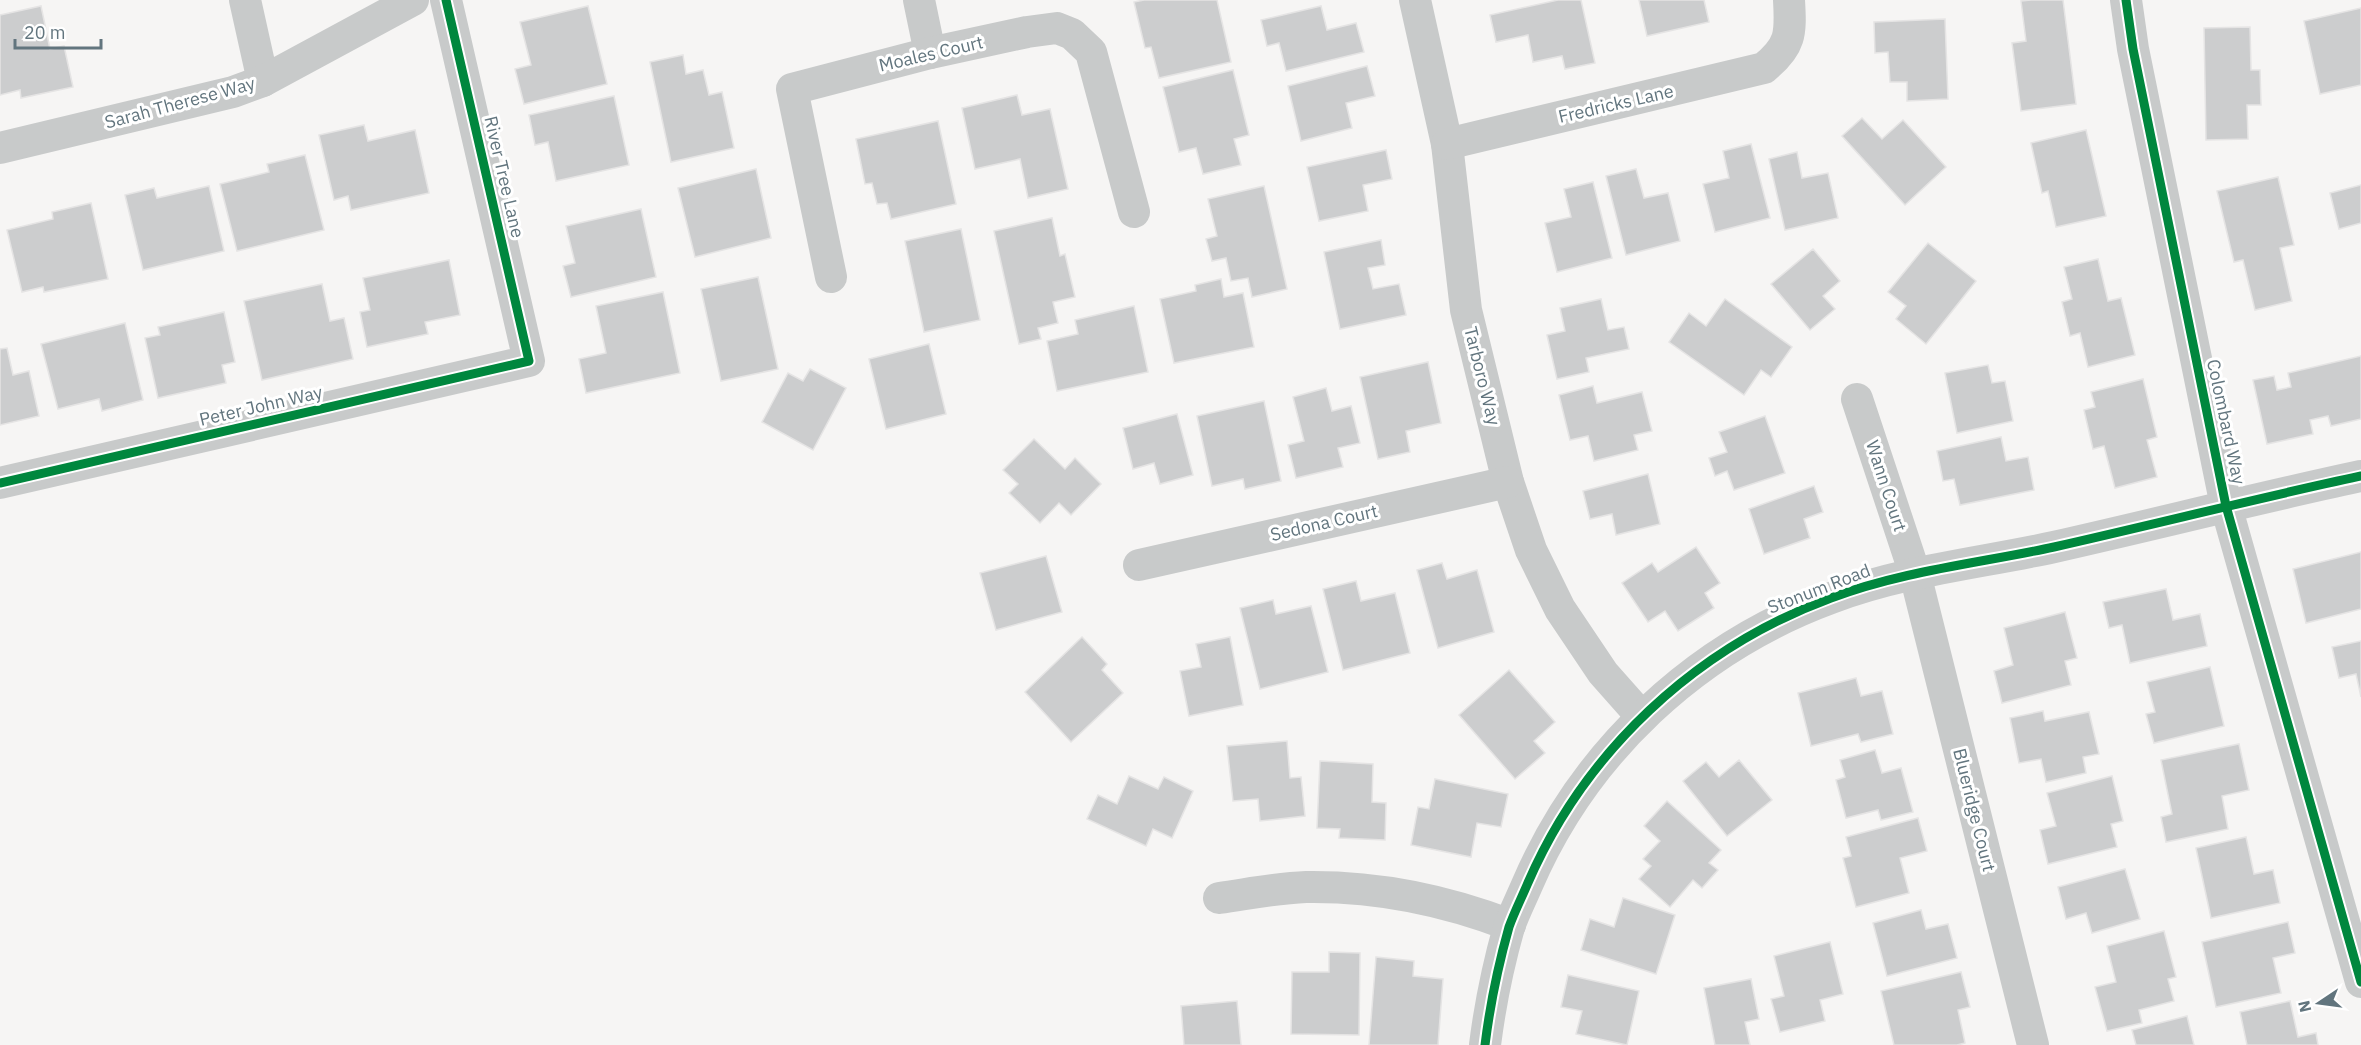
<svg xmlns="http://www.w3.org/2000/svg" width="2361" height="1045" font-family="'IBM Plex Sans',sans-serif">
<rect width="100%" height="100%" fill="#f6f5f4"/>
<g fill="#cccdce" stroke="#e5e4e4" stroke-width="1.5">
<path d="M1144 0H1217L1231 62 1159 78 1151 47 1145 48 1134 2Z"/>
<path d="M1558 0H1581L1595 63 1565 69 1562 56 1533 62 1528 35 1496 42 1490 15Z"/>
<path d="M1639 0H1704L1709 22 1647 36Z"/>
<path d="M2031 0H2063L2076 104 2021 111 2012 43 2026 41 2021 1Z"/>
<path d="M41 6 50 49 64 46 73 87 21 98 20 90 0 95V15Z"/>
<path d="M588 6 607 84 524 104 515 69 531 65 520 22Z"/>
<path d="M1321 6 1327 30 1356 23 1364 52 1286 71 1279 43 1267 46 1261 20Z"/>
<path d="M2361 8V85L2320 94 2304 21Z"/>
<path d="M1945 19 1948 99 1907 101V82H1890L1888 52 1875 53 1874 22Z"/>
<path d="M2250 27 2251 70H2260L2261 105H2247L2248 139 2206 140 2204 28Z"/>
<path d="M683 55 686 74 703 70 709 95 722 92 734 148 671 162 650 62Z"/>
<path d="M1367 66 1375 96 1346 103 1352 128 1301 141 1288 86Z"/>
<path d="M1233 70 1249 135 1234 139 1241 165 1203 174 1196 148 1179 152 1163 87Z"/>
<path d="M1017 95 1022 115 1050 109 1068 189 1028 198 1020 159 975 169 962 108Z"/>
<path d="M614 96 629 165 556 181 548 142 535 145 529 115Z"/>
<path d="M1862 118 1882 139 1903 120 1946 167 1905 205 1842 136Z"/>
<path d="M938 121 956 204 891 219 887 203 877 204 872 183 865 184 856 139Z"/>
<path d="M364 125 368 141 415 130 429 193 351 210 348 196 334 200 319 135Z"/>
<path d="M2086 130 2106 216 2056 227 2048 191 2042 193 2031 143Z"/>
<path d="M1751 144 1770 218 1715 232 1703 184 1729 178 1723 151Z"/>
<path d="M1386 150 1392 179 1363 185 1368 211 1319 221 1307 167Z"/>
<path d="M1797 152 1802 178 1828 173 1838 218 1785 230 1769 159Z"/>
<path d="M305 155 324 230 237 251 220 184 269 172 267 164Z"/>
<path d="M756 169 771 238 695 257 678 188Z"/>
<path d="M1636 169 1644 198 1668 193 1680 241 1626 255 1606 176Z"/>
<path d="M2278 177 2294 245 2280 248 2292 301 2255 310 2243 260 2234 262 2217 191Z"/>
<path d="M1593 182 1612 258 1557 272 1545 223 1571 217 1564 189Z"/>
<path d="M2361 185V223L2339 229 2330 193Z"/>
<path d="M209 186 224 251 143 270 125 195 154 188 157 198Z"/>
<path d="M1264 186 1287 289 1252 297 1248 278 1231 281 1226 258 1212 261 1206 239 1217 236 1208 199Z"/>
<path d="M91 203 108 279 44 292 43 287 22 292 7 230 53 219 52 212Z"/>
<path d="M641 209 656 277 571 297 563 266 575 263 566 226Z"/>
<path d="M1052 218 1060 256 1065 254 1075 297 1053 302 1058 323 1038 328 1041 339 1019 344 994 231Z"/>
<path d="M961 229 980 320 924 332 905 241Z"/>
<path d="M1381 240 1385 265 1368 268 1373 289 1399 284 1406 315 1340 329 1324 252Z"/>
<path d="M1928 243 1976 281 1926 344 1896 319 1906 306 1888 292Z"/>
<path d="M1813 249 1840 281 1823 296 1835 309 1810 330 1771 284Z"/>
<path d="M2098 259 2108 301 2121 298 2135 355 2088 367 2080 333 2070 336 2062 302 2072 299 2064 267Z"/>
<path d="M449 260 460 315 425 322 428 334 367 347 360 312 370 310 363 278Z"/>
<path d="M758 277 778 369 721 381 701 289Z"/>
<path d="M1221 279 1224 297 1243 293 1254 347 1174 363 1160 299 1196 291 1195 285Z"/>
<path d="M322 284 330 321 344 318 353 359 262 380 244 301Z"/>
<path d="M663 292 680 373 586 393 579 359 606 353 596 306Z"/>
<path d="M1601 299 1608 330 1624 327 1629 349 1586 358 1589 372 1557 379 1547 335 1565 331 1560 308Z"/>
<path d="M1725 299 1792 347 1771 377 1761 370 1744 395 1669 342 1689 313 1706 326Z"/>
<path d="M1134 306 1148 372 1057 391 1047 341 1078 334 1075 320Z"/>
<path d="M224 312 235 362 222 365 226 383 158 398 145 338 160 335 158 327Z"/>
<path d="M125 323 143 400 102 411 99 399 58 409 41 344Z"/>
<path d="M929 344 946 414 886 429 869 359Z"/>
<path d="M7 348 13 375 29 371 39 416 0 425V349Z"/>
<path d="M2361 356V419L2331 426 2328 416 2310 420 2313 434 2267 444 2253 380 2274 376 2277 390 2291 387 2288 373Z"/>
<path d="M1428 362 1441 423 1406 431 1410 452 1378 459 1360 377Z"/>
<path d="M1988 365 1992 383 2005 381 2013 421 1957 433 1945 373Z"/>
<path d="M810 369 846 388 813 450 762 422 788 373 803 381Z"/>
<path d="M2143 379 2157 437 2147 440 2157 477 2115 488 2104 446 2093 449 2084 410 2095 407 2091 392Z"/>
<path d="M1593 386 1597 403 1642 392 1652 431 1634 435 1638 450 1594 461 1588 436 1570 440 1559 395Z"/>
<path d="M1326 388 1332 411 1351 406 1360 443 1338 448 1343 467 1296 478 1288 445 1304 441 1293 397Z"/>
<path d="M1264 401 1281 481 1245 489 1243 479 1212 486 1197 416Z"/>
<path d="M1177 414 1193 475 1160 484 1154 463 1133 469 1123 428Z"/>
<path d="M1765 416 1785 473 1734 490 1727 471 1715 476 1709 458 1727 452 1719 432Z"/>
<path d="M2001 437 2006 461 2028 457 2034 490 1960 505 1954 479 1943 481 1937 451Z"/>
<path d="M1034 439 1065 469 1075 458 1101 484 1071 515 1059 503 1040 523 1009 493 1018 484 1003 470Z"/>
<path d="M1648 474 1660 524 1616 535 1612 514 1590 519 1583 491Z"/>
<path d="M1814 486 1823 512 1804 519 1810 538 1764 554 1749 509Z"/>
<path d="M1696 547 1720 583 1705 593 1714 608 1678 631 1665 611 1648 622 1622 583 1652 563 1658 572Z"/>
<path d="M2361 552V609L2306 623 2293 569Z"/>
<path d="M1046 556 1062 612 996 630 980 573Z"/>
<path d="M1442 563 1447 579 1477 570 1494 632 1438 648 1417 570Z"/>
<path d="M1356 581 1361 601 1395 593 1410 653 1343 670 1323 589Z"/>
<path d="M2166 589 2173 620 2200 614 2207 646 2130 663 2122 625 2109 628 2103 602Z"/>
<path d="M1273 600 1276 614 1311 606 1328 672 1260 689 1240 608Z"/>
<path d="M2065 612 2077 658 2065 661 2071 685 2002 703 1994 671 2013 665 2004 628Z"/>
<path d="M1082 637 1107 664 1102 670 1123 693 1071 742 1025 692Z"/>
<path d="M1230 637 1243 705 1189 716 1180 671 1201 667 1196 644Z"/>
<path d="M2361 641V697L2356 674 2339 678 2332 647Z"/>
<path d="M2210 667 2224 726 2154 743 2146 714 2155 712 2147 682Z"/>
<path d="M1509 670 1555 722 1534 741 1545 753 1515 779 1459 715Z"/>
<path d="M1856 678 1861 696 1882 691 1893 734 1861 742 1858 734 1811 746 1798 693Z"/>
<path d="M2043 711 2045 721 2089 712 2099 754 2083 757 2086 773 2046 782 2041 759 2019 763 2010 718Z"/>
<path d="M1287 741 1290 778 1301 777 1305 816 1260 821 1258 799 1233 801 1227 746Z"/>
<path d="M2239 744 2249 790 2222 796 2228 829 2166 842 2161 817 2172 814 2161 760Z"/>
<path d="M1875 750 1882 773 1901 768 1913 812 1881 820 1878 810 1846 818 1836 780 1845 777 1840 760Z"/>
<path d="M1739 760 1772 800 1727 836 1683 781 1706 762 1719 777Z"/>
<path d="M1320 761 1373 764 1372 802 1386 803 1385 840 1339 838 1340 829 1317 828Z"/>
<path d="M1129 776 1158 789 1164 777 1193 791 1172 838 1153 829 1146 846 1087 819 1098 795 1117 804Z"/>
<path d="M2112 776 2123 821 2111 824 2117 847 2048 864 2040 830 2056 826 2047 793Z"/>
<path d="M1435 779 1508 794 1501 827 1477 823 1471 857 1411 845 1418 807 1429 809Z"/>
<path d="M1667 801 1721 850 1709 863 1718 870 1702 888 1693 880 1670 907 1639 879 1651 866 1643 859 1660 841 1644 826Z"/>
<path d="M1918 818 1927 851 1900 858 1909 893 1856 907 1843 858 1851 856 1846 837Z"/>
<path d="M2246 837 2254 874 2273 870 2280 903 2211 918 2196 848Z"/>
<path d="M2125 869 2140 919 2092 933 2086 913 2066 919 2058 887Z"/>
<path d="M1623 898 1675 915 1656 974 1581 950 1590 919 1614 927Z"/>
<path d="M1921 910 1926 929 1948 924 1957 958 1887 976 1873 923Z"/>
<path d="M2288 922 2295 953 2273 958 2281 993 2216 1007 2202 942Z"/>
<path d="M2164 931 2176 977 2168 979 2174 1001 2139 1010 2142 1023 2107 1031 2095 987 2116 982 2107 946Z"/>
<path d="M1830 942 1843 994 1820 1000 1825 1021 1780 1032 1771 999 1784 996 1774 956Z"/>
<path d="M1329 952 1360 953 1359 1035 1291 1034 1292 972H1329Z"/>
<path d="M1376 957 1414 961 1413 976 1443 979 1438 1045H1369Z"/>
<path d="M1961 972 1970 1007 1958 1010 1965 1043 1957 1045H1894L1881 991Z"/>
<path d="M1568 975 1639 991 1627 1045 1576 1034 1582 1011 1561 1007Z"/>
<path d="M1751 979 1759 1019 1745 1022 1750 1045H1715L1704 988Z"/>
<path d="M1237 1001 1241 1045H1184L1181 1006Z"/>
<path d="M2290 1001 2298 1037 2316 1033 2318 1045H2247L2240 1012Z"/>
<path d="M2187 1016 2194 1045H2136L2132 1030Z"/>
</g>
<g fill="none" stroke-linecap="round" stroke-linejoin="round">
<g stroke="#c8caca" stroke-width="32">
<path d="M245 0 263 81"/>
<path d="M919 0 930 53"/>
<path d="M1415 0 1447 144 1466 310 1508 482 1531 550 1560 609 1603 673 1642 717"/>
<path d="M2126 0 2133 49 2226 506 2361 982"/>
<path d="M1447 144 1764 68C1791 46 1791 34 1789 0"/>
<path d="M0 148 233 92 263 81 413 0"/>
<path d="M831 277 792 89 930 53 1027 32 1057 28 1072 34 1091 52 1134 212"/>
<path d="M1857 399 1915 574 2033 1045"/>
<path d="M0 483 529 361 446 0"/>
<path d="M1139 565 1508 482"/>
<path d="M1219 898C1248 894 1277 888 1306 887 1376 886 1445 900 1510 925"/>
<path d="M1485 1045C1490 1005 1498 966 1509 927 1514 913 1521 899 1527 885 1584 752 1695 648 1831 598 1902 571 1980 563 2054 547 2156 524 2258 498 2361 476"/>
</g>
<g stroke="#fff" stroke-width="13">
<g id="cycleway">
<path d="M2126 0 2133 49 2226 506 2361 982"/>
<path d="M0 483 529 361 446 0"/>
<path d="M1485 1045C1490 1005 1498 966 1509 927 1514 913 1521 899 1527 885 1584 752 1695 648 1831 598 1902 571 1980 563 2054 547 2156 524 2258 498 2361 476"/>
</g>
</g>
<use href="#cycleway" stroke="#00873e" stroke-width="9"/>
</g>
<g text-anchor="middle" stroke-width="6" stroke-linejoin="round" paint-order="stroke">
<g font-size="18" fill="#62757e" stroke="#fff">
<text transform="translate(931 54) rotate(-13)" y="6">Moales Court</text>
<text transform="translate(180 103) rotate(-15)" y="6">Sarah Therese Way</text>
<text transform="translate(1616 104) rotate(-13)" y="6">Fredricks Lane</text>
<text transform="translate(504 177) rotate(77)" y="6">River Tree Lane</text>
<text transform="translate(1482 376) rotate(76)" y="6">Tarboro Way</text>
<text transform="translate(261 406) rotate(-13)" y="6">Peter John Way</text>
<text transform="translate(2226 422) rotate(78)" y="6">Colombard Way</text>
<text transform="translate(1886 486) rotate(72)" y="6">Wann Court</text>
<text transform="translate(1324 523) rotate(-13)" y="6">Sedona Court</text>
<text transform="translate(1819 589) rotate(-21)" y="6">Stonum Road</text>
<text transform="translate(1974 810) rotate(76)" y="6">Blueridge Court</text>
</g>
</g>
<g transform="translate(2319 1003) rotate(257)" stroke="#ffffff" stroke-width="4.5" paint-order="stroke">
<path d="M0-4.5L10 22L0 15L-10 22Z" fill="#62757e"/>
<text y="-9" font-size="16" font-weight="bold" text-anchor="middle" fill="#62757e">N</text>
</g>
<path d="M15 39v9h86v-9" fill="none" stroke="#62757e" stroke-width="3"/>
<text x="24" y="39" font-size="18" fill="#62757e" stroke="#ffffff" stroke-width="4.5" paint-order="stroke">20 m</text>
</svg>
